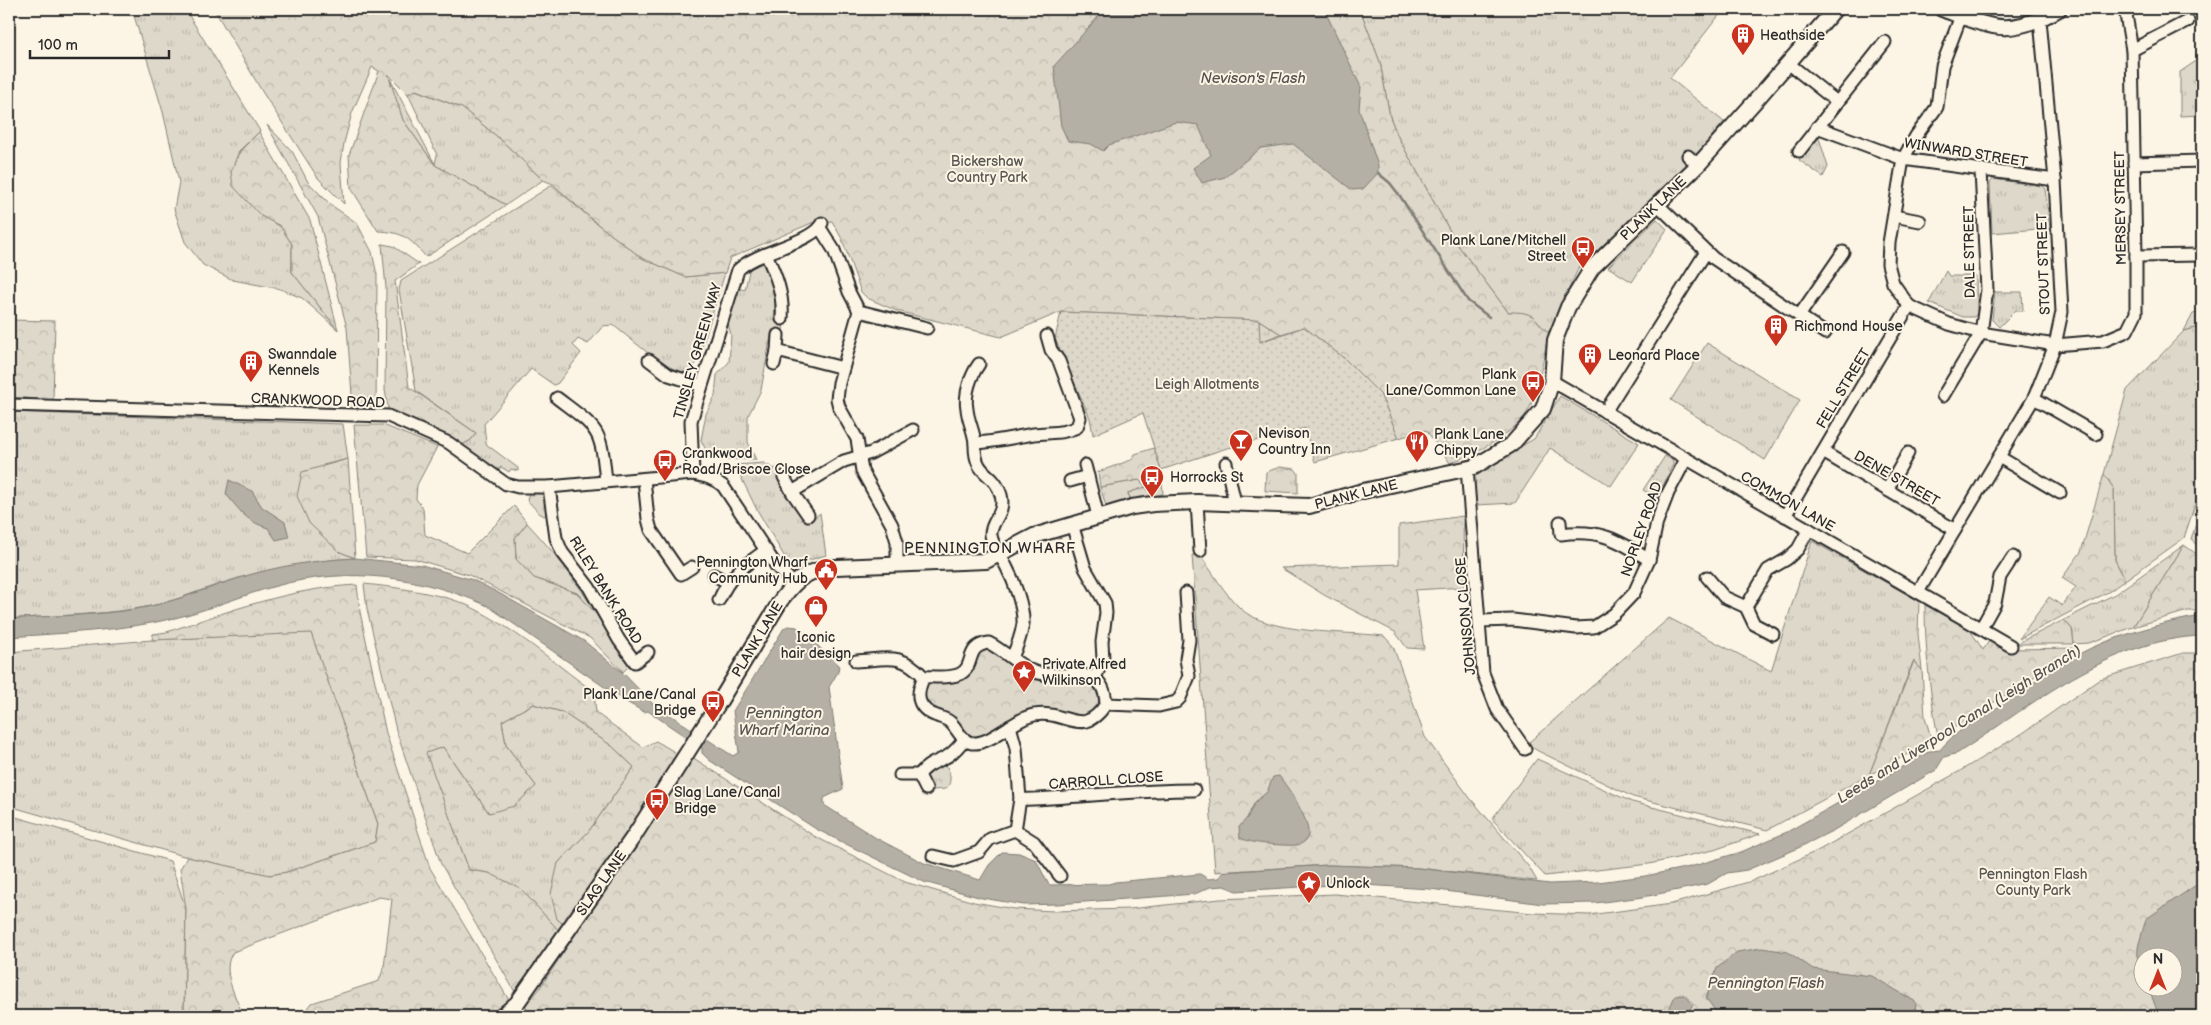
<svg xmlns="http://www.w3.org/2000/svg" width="2211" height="1025" font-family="'Balsamiq Sans',sans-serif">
<defs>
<pattern id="grass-tufts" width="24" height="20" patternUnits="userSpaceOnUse" patternTransform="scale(1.25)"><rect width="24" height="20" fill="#ded8ca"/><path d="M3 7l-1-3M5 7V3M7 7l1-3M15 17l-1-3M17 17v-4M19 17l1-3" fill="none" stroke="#bfbaae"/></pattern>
<pattern id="forest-crowns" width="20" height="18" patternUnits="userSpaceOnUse" patternTransform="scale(1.25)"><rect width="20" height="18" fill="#ded8ca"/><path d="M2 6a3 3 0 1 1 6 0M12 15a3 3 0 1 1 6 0" fill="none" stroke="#bfbaae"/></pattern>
<pattern id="garden-dots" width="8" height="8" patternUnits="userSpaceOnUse" patternTransform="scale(1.25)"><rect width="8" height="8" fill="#ded8ca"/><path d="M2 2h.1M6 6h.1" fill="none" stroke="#bfbaae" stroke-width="1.8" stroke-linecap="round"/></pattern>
</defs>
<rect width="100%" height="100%" fill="#fcf5e5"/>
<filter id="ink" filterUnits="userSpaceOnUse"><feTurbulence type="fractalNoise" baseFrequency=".02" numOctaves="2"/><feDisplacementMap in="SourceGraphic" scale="10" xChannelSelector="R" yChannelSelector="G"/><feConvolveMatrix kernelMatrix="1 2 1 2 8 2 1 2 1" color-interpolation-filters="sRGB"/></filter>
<g filter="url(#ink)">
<g fill="url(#grass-tufts)" stroke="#84827a">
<path d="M132 9H185L260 131 239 151 231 172 261 216 280 226 292 244V272L338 330 302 298 280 289 233 280 203 265 185 242 174 209 179 182 163 112Z"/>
<path d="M1360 9H1724L1670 78 1724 122 1685 167 1578 269 1549 332C1543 329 1541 326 1537 320 1529 312 1519 313 1508 312L1457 244 1398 137 1390 117 1380 62Z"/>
<path d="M2202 57V115L2180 116V72Z"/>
<path d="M387 73 435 164 437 155 408 94 415 90 462 108 499 138 543 180 506 205 435 165 403 120Z"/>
<path d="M1819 138 1828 167 1823 177 1799 160Z"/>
<path d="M1993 179 2042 186 2045 189 2050 228 1992 233 1990 183Z"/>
<path d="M552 185 596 223 642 258 685 277 725 273 697 363 686 373 668 369 613 325 603 326 588 344 578 339 573 345 581 353 558 383 554 385 531 369 484 424 486 444 518 468V471L511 469 509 472 501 467 498 470 462 445 471 440 476 433 416 391 399 290 401 281Z"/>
<path d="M1657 219 1667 229 1632 282 1608 267Z"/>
<path d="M762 262C779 274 775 303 774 320L784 322 783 331 772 330 761 390 748 416V442L756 460 717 459 707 452 701 440 706 414 715 396 717 375 729 362 731 335 727 320 737 288 745 290 750 266Z"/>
<path d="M1946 271 1949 276H1976L1977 313 1974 317H1963L1929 303Z"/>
<path d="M1995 292H2022L2023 311H2015L1999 327 1992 320Z"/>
<path d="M1259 320 1281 334 1259 342Z"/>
<path d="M2202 326V483L2184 538 2125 580 2115 560 2114 489 2104 474 2127 390 2184 331Z"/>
<path d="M1707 343 1800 400 1765 460 1671 400Z"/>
<path d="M1560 396 1639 443 1611 486 1550 448 1515 503 1476 505 1472 473 1534 439Z"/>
<path d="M9 412 343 424 348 459 323 465 338 551 355 558C319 560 274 568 239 578 212 585 187 597 160 604 114 615 57 615 9 619Z"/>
<path d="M1665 456 1673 460V465L1657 498 1643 490Z"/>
<path d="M764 463 774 469 783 464 787 471 778 477 798 512 811 521 820 513 826 555 790 566 756 508 735 465Z"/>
<path d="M1280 467 1295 469 1298 473V493L1265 491 1266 472Z"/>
<path d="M1139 480 1146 487 1128 493 1131 500 1106 506 1100 487Z"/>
<path d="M540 491C546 496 548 507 548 514L544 516 539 513 527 500 529 492Z"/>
<path d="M2202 504V549L2191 540Z"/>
<path d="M527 523C554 552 577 581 597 615L577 593 534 578 516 559 515 538Z"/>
<path d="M1812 541 1919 601 1918 634 1922 670 1913 662 1869 775 1767 830 1633 797 1538 751 1527 744 1669 618 1771 671Z"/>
<path d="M2184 545 2133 627 2089 643 2074 644 2072 629 2064 620 2115 594Z"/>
<path d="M311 632 378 824 375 842 287 872 269 875 187 857 9 806V652L152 640Z"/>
<path d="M533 704 562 712 612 746 634 767 589 831 558 863 567 927 562 934 489 873 469 870 425 753 443 747 489 813 536 786 506 745 502 721Z"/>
<path d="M1537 759 1632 802 1760 834 1714 850 1649 864 1545 876 1492 819Z"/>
<path d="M945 763C950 772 953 781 946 789L933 790 927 779 928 769Z"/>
<path d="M9 815 170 861 186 909 184 1016H9Z"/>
</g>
<g fill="url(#forest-crowns)" stroke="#84827a" fill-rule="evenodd">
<path d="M214 9H1360L1380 62 1390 117 1398 137 1457 244 1508 312C1518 312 1528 312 1535 318 1540 324 1542 328 1549 332 1543 357 1540 384 1530 407 1518 433 1476 453 1450 463L1426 430 1399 438 1380 394 1345 359 1304 327 1281 334 1259 320 1061 312 1001 337 897 311 867 298 861 292 842 239 832 221 814 222 730 258 725 273 685 277 642 258 596 223 553 184 543 180 499 138 462 108 416 90 408 94 388 74 403 120 435 165 506 205 426 257C410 239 404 232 378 231L351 188 349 155 379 71 372 67 352 113 344 143 341 163 344 204 318 178 263 93Z"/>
<path d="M267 125 292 151 308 182 331 205 357 223 372 252 377 275 376 409 353 408 347 328 318 217Z"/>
<path d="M259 132 310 220 338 330 292 272V244L280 226 261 216 233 186 231 172 240 151Z"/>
<path d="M382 244 393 246 419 264 395 281 409 387 476 433 471 440 462 445 399 417 388 408 385 390 386 288Z"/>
<path d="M2202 310V326L2184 331 2193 314Z"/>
<path d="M9 320 55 321 53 400 9 397Z"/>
<path d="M354 425H383L437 447 417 485 416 499 423 508 425 535 467 553 514 506 527 523 515 538 516 559 534 578 577 593 597 615 629 666 623 672 590 638 469 575 415 559 366 557Z"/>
<path d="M1154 448 1161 470 1163 494 1131 500 1128 493 1146 487 1139 480 1100 487 1098 472 1131 460 1135 454Z"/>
<path d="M348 459 355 558 338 551 309 523 297 496 302 472Z"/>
<path d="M2104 474 2114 489 2115 560 2125 580 2110 591 2019 639 2049 597 2062 606 2076 587 2062 578 2081 552Z"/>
<path d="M1463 516 1464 587 1415 590 1424 649 1407 648 1395 632 1324 595 1281 568 1399 564V525Z"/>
<path d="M2184 545 2202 558V611H2188L2133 627Z"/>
<path d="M1192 555 1201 556C1213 573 1224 593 1240 608 1268 635 1345 631 1384 636L1393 646 1425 737 1470 798 1529 867 1537 881 1418 868 1328 865 1215 872Z"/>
<path d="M364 584C394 587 422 591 451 599 498 614 553 662 594 692L596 713 643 747 656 741 678 754 567 927 557 919 551 894 558 863 589 831 634 767 612 746 562 712 533 704 502 721 506 745 536 786 514 806 489 813 443 747 426 753 469 870 489 873 520 888 562 934 515 992 441 864 396 730 367 609Z"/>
<path d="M357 585 360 612 386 733 430 868 509 1000 494 1016H308L306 1011 312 1003 379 981 384 967 392 899 379 897 233 952C220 971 236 996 243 1016H184L186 909 180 869 187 857 270 875 287 872 375 842 378 824 311 633 152 640 153 634 167 632C229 611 291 588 357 585Z"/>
<path d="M1925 605 1970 630 1983 650 1989 641 2009 652 2012 649 2076 648 2060 660 1938 738C1930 693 1925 650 1925 605Z"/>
<path d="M2064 620 2072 629 2074 644H2016Z"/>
<path d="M988 648 1007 661 1082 678 1097 686 1101 697 1100 706 1084 718C1069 714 1052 706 1036 710 1018 714 987 739 974 738 966 737 935 712 926 706L922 691 929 682H948L976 654Z"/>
<path d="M2183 653H2202V1016H521L527 1008 525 1005 538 991 692 757 814 836 905 882 974 902 1014 909 1054 911 1129 909 1220 899 1335 894 1533 913 1589 915 1672 904 1752 881 1819 850 1960 771 2023 733 2100 679ZM2144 958H2174V988H2144Z"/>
<path d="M1914 661 1922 670 1925 717 1932 741 1869 775Z"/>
</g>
<path fill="url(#garden-dots)" stroke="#84827a" d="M1061 312 1259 320 1260 342 1304 327 1345 359 1380 394 1399 438 1315 462 1305 428 1224 449 1161 470 1143 413 1093 435 1090 418 1055 339Z"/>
<g fill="#b4b0a5" stroke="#7d7b74">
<path d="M1095 9H1324L1361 87 1359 109 1378 166V173L1363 189 1352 190 1293 144 1261 148 1225 177 1202 183 1193 168 1211 155 1198 125 1176 122 1109 145 1103 151 1091 144 1068 141 1061 126 1054 66 1098 17Z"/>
<path d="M229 480 252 491 262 507 285 522 289 537 276 540 268 528C246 521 241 512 226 494Z"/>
<path d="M355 558 422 565 473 580 495 591 584 641 623 673 653 704 733 756 739 752 733 711 784 628 788 626 797 627 839 665 838 672 829 687 843 789 824 798V805L876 838 924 863 980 880 989 865 1002 852 1019 853 1036 860 1049 885 1109 884 1115 882 1200 874 1208 879 1218 878 1223 872 1328 865 1418 868 1550 884 1598 882 1645 876 1690 867 1741 852 1787 832 1930 751 1940 750C1954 732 1976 721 1995 709 2028 687 2066 657 2103 643 2134 631 2169 621 2202 616V636C2110 639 2032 705 1958 753L1944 757 1936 770 1834 830 1794 850 1747 870 1727 873 1708 884 1643 897 1595 903 1543 904 1430 889 1348 884 1236 891 1224 886 1210 887 1195 894 1057 904 1024 905 982 898 924 882 860 851 816 829 709 760 702 753V748L648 711 644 712 623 700 488 606C421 576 348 566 276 586 242 595 209 610 175 618 121 631 64 633 9 637V619C57 615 114 616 160 604 187 597 213 586 239 578 277 566 316 560 355 558Z"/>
<path d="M1279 776C1287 786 1318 830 1305 841 1299 847 1290 845 1282 845 1268 844 1254 844 1240 838L1239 827 1247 818 1255 802 1267 792 1273 777Z"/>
<path d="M2202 881V1016H2159L2151 994 2146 988H2174V958H2144L2143 984 2137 974 2138 947 2146 919Z"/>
<path d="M1762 948 1788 952 1813 969 1872 976 1916 1002 1915 1016H1719L1706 998 1717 968 1737 952Z"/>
<path d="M1685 995 1693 1004 1686 1016H1666L1675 996Z"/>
</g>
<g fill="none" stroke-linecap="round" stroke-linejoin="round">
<path stroke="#7d7b74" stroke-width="2.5" d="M1378 173 1390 183 1400 196 1468 301 1489 317"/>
<g stroke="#2b2b2b" stroke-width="15">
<g id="minor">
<path d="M2132 50 2188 21"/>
<path d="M1788 63 1837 102"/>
<path d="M1817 127 1903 159 2055 180"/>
<path d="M1799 151 1885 42"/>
<path d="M1688 156 1698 165"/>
<path d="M2134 163 2202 161"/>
<path d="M1658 205 1713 258 1825 333"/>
<path d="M1894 216 1920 221"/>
<path d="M820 228 834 250 849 292 859 311 927 328"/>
<path d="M766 254C776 275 784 295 782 319"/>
<path d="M2136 256 2202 255"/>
<path d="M1909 306 1949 324 1981 333 2055 345 2103 341 2127 331 2136 313V256L2132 50 2125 9"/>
<path d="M1909 306 1893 283 1888 264 1889 243 1903 159 1916 136 1937 107 1942 66 1961 16"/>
<path d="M859 311 839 383 837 399 839 407 857 439 862 471 892 525 897 542V565"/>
<path d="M1799 316 1843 252"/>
<path d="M778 335 777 351 843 368"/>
<path d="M649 360 669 375 701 385"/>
<path d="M774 364 777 351"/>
<path d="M1552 381 2011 646"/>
<path d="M1943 396 1981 333 1987 290 1981 171"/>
<path d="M557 398C599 430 601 427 606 482"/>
<path d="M2034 398 2096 434"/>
<path d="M9 405 388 416 449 443 506 484 518 487H549L693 474C705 476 713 478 723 486L777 567 793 583"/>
<path d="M1605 412 1706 252"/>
<path d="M975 443C974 431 968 421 967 409 964 394 971 375 979 364"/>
<path d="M1823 452 1955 530"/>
<path d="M1999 457 2060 493"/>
<path d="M1226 463 1235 503"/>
<path d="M1085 465 1098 516"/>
<path d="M1467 468 1483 673 1497 709 1525 749"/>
<path d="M693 474 691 421 738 270C756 251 813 243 822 223"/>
<path d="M784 477 792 492"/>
<path d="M644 479 648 519 651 530 681 574 692 567"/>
<path d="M1070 481 1088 476"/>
<path d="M549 487 556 538 562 552 589 587 619 640 635 662 648 652"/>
<path d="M1887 490 1908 453"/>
<path d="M1197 502 1200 551"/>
<path d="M808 515 792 492 844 461 871 453 913 430"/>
<path d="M1785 516 1909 306"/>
<path d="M1560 522 1561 534C1600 529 1619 540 1649 560"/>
<path d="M1072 524 1085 568 1105 603 1106 613 1102 642 1103 659 1095 678"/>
<path d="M714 575 727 582"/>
<path d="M1707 577 1724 597 1746 607 1754 624 1773 634"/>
<path d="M1918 592 2034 398 2055 345 2062 312 2055 180 2040 20"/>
<path d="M719 600C731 573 743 567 766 550"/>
<path d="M1746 607 1768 570 1787 559 1798 549 1809 529"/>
<path d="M1480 621 1513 620 1576 628 1594 627 1614 614 1634 593 1649 560 1657 522 1668 493 1686 459"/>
<path d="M1981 628 1995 603 2000 577 2013 557"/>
<path d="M989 643C1004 651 1017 664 1032 671 1061 683 1104 658 1106 704 1082 740 1066 709 1034 715 1015 718 991 745 972 743 961 741 958 729 950 722 947 719 942 718 937 716 917 709 915 695 924 677 936 676 949 679 960 674 976 666 964 646 989 643Z"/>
<path d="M1012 657C1017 647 1021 636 1023 624 1024 607 1014 581 1006 566 1001 556 992 545 991 535 990 521 1006 514 1001 495 994 470 974 478 975 443 995 442 1014 437 1034 434 1050 432 1063 434 1077 427L1080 418 1059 361 1051 350 1047 336"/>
<path d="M856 661C888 659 901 652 924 677"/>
<path d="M1106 704 1159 706 1176 702 1180 698 1189 676 1186 659 1189 640 1186 593"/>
<path d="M900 775H919"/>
<path d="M926 789 919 775C927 764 935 763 946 757 953 754 959 746 964 740"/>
<path d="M1020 799C1036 800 1051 798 1066 797 1109 794 1151 790 1194 790"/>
<path d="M1015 830 1034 842 1060 876"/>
<path d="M933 856 954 861 979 852 990 839 1015 830 1020 799 1016 748 1010 726"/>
</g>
</g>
<g stroke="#2b2b2b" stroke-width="18">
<g id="tertiary">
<path d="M1942 9C1993 28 2008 38 2059 9"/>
<path d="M502 1016 517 1003 634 836 717 706 781 600C798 577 807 570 837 567L986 561 1034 536 1132 507 1153 504 1197 502 1309 506 1363 491 1474 467 1512 444 1543 409 1552 381 1555 340 1568 307 1592 268 1698 165 1757 99 1835 9"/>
</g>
</g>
<use href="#minor" stroke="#fcf5e5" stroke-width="11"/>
<use href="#tertiary" stroke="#fcf5e5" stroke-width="14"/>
</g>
</g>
<defs>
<g id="building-pin" transform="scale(1.25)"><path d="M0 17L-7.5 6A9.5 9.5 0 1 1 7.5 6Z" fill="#c8321e" stroke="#fcf5e5"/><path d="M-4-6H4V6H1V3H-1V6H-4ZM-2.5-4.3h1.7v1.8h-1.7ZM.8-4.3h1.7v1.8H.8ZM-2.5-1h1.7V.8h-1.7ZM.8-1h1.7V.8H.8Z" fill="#fff"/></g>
<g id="bus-pin" transform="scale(1.25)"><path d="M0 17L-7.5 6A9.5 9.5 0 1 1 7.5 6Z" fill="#c8321e" stroke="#fcf5e5"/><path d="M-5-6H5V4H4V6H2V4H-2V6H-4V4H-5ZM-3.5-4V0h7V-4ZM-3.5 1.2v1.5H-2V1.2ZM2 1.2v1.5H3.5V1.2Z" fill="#fff"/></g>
<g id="bar-pin" transform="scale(1.25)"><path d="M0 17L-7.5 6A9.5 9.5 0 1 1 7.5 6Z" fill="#c8321e" stroke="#fcf5e5"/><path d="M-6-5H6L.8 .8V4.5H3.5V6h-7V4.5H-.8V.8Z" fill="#fff"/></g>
<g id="restaurant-pin" transform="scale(1.25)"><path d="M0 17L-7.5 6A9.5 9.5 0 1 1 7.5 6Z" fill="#c8321e" stroke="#fcf5e5"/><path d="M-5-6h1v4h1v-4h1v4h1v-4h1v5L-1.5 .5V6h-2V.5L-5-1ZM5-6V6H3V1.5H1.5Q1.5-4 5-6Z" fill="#fff"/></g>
<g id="civic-pin" transform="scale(1.25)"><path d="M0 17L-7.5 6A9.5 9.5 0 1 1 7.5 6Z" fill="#c8321e" stroke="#fcf5e5"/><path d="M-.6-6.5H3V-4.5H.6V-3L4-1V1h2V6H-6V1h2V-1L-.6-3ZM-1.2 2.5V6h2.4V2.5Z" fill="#fff"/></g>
<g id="shop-pin" transform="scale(1.25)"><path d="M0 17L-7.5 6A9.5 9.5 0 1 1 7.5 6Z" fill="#c8321e" stroke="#fcf5e5"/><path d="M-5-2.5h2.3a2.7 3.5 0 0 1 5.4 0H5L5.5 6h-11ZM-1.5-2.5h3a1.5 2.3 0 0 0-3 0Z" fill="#fff"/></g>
<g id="sight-pin" transform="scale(1.25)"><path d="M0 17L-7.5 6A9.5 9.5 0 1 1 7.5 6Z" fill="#c8321e" stroke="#fcf5e5"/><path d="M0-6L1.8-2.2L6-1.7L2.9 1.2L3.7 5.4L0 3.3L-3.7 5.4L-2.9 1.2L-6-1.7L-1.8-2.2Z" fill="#fff"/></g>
</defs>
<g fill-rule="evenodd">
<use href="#building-pin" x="1743" y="35"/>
<use href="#bus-pin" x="1583" y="248"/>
<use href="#building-pin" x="1776" y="326"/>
<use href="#building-pin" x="1590" y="355"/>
<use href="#building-pin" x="251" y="362"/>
<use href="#bus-pin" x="1533" y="382"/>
<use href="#bar-pin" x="1241" y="441"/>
<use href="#restaurant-pin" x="1417" y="442"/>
<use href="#bus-pin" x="665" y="461"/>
<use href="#bus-pin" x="1152" y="477"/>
<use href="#civic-pin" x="826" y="570"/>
<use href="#shop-pin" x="816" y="607"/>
<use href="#sight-pin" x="1024" y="672"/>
<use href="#bus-pin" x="713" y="702"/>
<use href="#bus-pin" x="657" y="800"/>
<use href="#sight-pin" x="1309" y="883"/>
</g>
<g text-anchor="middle" stroke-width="4" stroke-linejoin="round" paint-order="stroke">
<g font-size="14" fill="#2b2b2b" stroke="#fcf5e5" text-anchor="start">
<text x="1760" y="40">Heathside</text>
<text x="1566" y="245" text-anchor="end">Plank Lane/Mitchell<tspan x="1566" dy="16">Street</tspan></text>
<text x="1794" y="331">Richmond House</text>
<text x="268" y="359">Swanndale<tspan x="268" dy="16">Kennels</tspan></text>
<text x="1608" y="360">Leonard Place</text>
<text x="1516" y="379" text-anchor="end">Plank<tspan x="1516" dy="16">Lane/Common Lane</tspan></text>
<text x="1258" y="438">Nevison<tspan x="1258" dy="16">Country Inn</tspan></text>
<text x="1434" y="439">Plank Lane<tspan x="1434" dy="16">Chippy</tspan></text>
<text x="682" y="458">Crankwood<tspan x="682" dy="16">Road/Briscoe Close</tspan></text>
<text x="1170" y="482">Horrocks St</text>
<text x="808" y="567" text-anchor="end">Pennington Wharf<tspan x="808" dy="16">Community Hub</tspan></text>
<text x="816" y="642" text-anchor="middle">Iconic<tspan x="816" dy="16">hair design</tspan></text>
<text x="1042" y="669">Private Alfred<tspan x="1042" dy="16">Wilkinson</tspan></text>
<text x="696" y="699" text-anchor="end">Plank Lane/Canal<tspan x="696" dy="16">Bridge</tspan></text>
<text x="674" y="797">Slag Lane/Canal<tspan x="674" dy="16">Bridge</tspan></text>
<text x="1326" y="888">Unlock</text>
</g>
<g font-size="14" fill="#2b2b2b" stroke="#fcf5e5">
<text transform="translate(1966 152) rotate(9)" y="5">WINWARD STREET</text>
<text transform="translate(1653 208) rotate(-44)" y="5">PLANK LANE</text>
<text transform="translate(2120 208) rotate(-91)" y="5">MERSEY STREET</text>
<text transform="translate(1969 252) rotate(-91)" y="5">DALE STREET</text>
<text transform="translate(2043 264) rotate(-92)" y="5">STOUT STREET</text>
<text transform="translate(697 351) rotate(-74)" y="5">TINSLEY GREEN WAY</text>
<text transform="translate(1843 388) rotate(-59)" y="5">FELL STREET</text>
<text transform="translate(318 400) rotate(2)" y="5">CRANKWOOD ROAD</text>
<text transform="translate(1897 478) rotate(30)" y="5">DENE STREET</text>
<text transform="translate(1356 494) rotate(-14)" y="5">PLANK LANE</text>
<text transform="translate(1788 501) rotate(30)" y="5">COMMON LANE</text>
<text transform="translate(1641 529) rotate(-71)" y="5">NORLEY ROAD</text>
<text transform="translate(606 590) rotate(58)" y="5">RILEY BANK ROAD</text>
<text transform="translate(1465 616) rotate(-95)" y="5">JOHNSON CLOSE</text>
<text transform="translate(757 639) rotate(-59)" y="5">PLANK LANE</text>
<text transform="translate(1106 780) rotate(-4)" y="5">CARROLL CLOSE</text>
<text transform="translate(601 883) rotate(-55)" y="5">SLAG LANE</text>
</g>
<g font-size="14" fill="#585653" stroke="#fcf5e5">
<text x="987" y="166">Bickershaw<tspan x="987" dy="16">Country Park</tspan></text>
<text x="1207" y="389">Leigh Allotments</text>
<text x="2033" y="879">Pennington Flash<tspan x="2033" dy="16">County Park</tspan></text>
</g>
<g font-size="15" font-style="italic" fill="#545350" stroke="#fcf5e5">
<text x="1253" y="83">Nevison's Flash</text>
<text x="784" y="718">Pennington<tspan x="784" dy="17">Wharf Marina</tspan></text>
<text transform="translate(1959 724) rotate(-32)" y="5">Leeds and Liverpool Canal (Leigh Branch)</text>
<text x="1766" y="988">Pennington Flash</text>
</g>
<g font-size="15" letter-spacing="1" fill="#2b2b2b" stroke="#fcf5e5">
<text x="990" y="553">PENNINGTON WHARF</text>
</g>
</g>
<rect width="2211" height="1025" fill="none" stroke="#fcf5e5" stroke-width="30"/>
<rect x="15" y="15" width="2181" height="995" fill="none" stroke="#2b2b2b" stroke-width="2" filter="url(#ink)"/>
<g transform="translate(2158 972)"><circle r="24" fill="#fcf5e5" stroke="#a8a49b"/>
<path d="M0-4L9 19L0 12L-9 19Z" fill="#c8321e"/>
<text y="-8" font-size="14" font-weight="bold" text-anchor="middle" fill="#2b2b2b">N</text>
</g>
<path d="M30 50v8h139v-8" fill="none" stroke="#2b2b2b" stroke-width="2.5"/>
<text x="38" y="50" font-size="15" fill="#2b2b2b" stroke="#fcf5e5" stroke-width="4" paint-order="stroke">100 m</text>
</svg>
